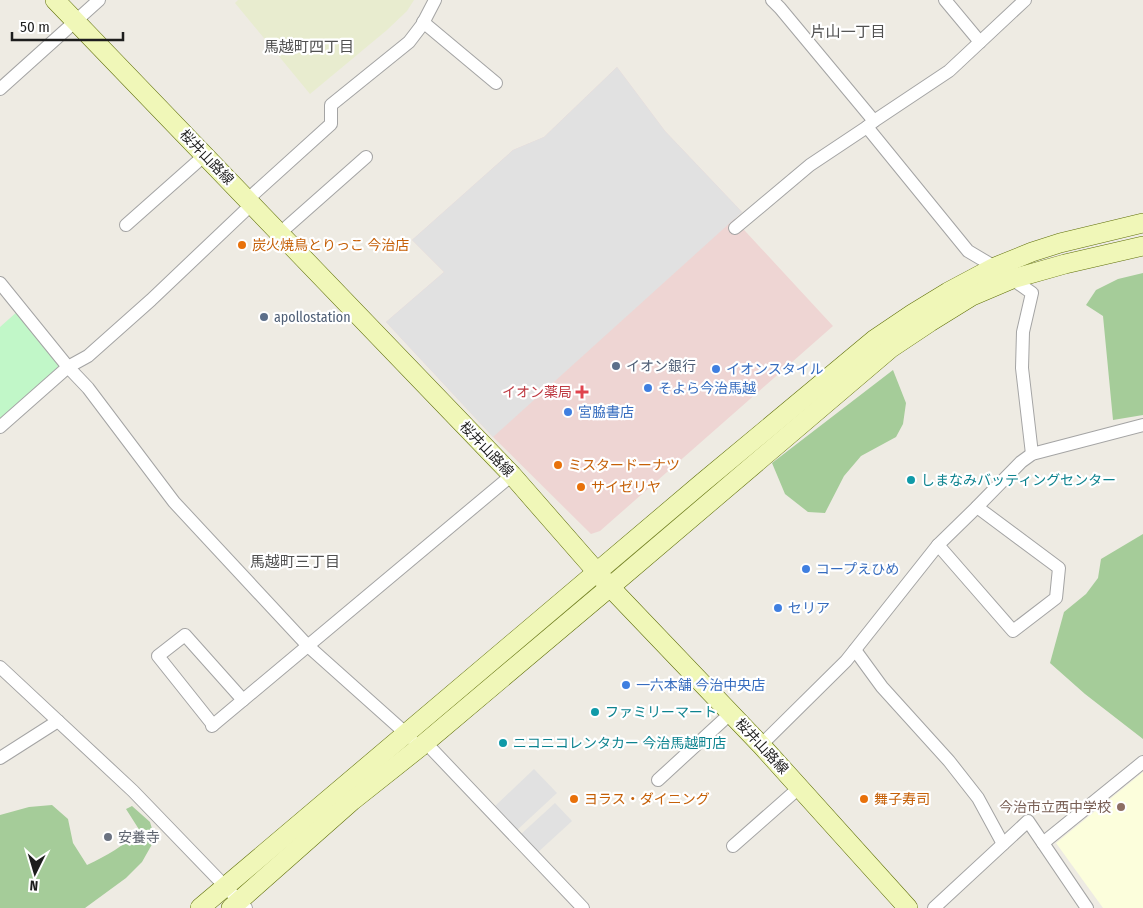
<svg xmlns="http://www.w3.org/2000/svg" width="1143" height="908" font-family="'Fira Sans Condensed','Noto Sans JP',sans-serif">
<rect width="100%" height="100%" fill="#eeebe3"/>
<path fill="#eed5d3" d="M617 67 665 131 742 212 734 219 833 326 600 531 591 534 493 437 386 322 444 272 412 240 513 150 544 137Z"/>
<path fill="#fcfedc" d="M1143 772V908H1103L1056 843Z"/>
<path fill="#e8eccf" d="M238 0H414L407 11 387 30 310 94 235 3Z"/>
<g fill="#a5cc99">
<path d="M1143 273V415L1113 420 1103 316 1086 305 1096 290 1118 279Z"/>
<path d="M893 370 906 403 903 424 896 437 861 456 844 476 825 513 808 512 785 494 772 463Z"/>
<path d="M1143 534V739L1085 694 1050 663 1064 612 1086 594 1098 578 1101 559Z"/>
<path d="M52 805 68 819 73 843 87 865C107 856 124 845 140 831L126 809 132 806 150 822 155 839 142 862 126 878 85 908H0V815L29 807Z"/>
</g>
<path fill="#c1f7c8" d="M18 311 61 367 0 419V327Z"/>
<g fill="#e1e1e1">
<path d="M617 67 665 131 742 212 493 437 386 322 444 272 412 240 513 150 544 137Z"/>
<path d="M534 769 557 793 516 831 494 807Z"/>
<path d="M555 803 572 821 537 853 520 835Z"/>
</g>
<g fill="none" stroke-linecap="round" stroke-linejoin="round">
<g stroke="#a4a4a4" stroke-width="14">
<g id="street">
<path d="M772 0 780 8 874 121"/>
<path d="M945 0 980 42"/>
<path d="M1025 0 949 71 874 121 867 127 968 251 995 267 1032 293 1023 332 1022 368 1032 454"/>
<path d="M423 22 496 83"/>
<path d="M0 89 99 0"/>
<path d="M248 199 331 124V105L409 42 422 25 435 0"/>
<path d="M126 225 205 155"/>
<path d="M735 228 810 165 867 127"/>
<path d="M280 233 366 157"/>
<path d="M0 283 68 367 88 388 174 502 308 646 411 738"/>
<path d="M0 427 68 367 88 356 151 300 252 204"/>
<path d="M938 545 1013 631 1056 598 1059 568 977 507"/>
<path d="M855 650 882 687 949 761 978 798 1003 844"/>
<path d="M0 667 133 791 246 908"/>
<path d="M213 725 158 656 185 635 243 700"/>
<path d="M212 726 512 475"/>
<path d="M425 742 583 908"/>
<path d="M761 745 846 661 938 545 977 507 1021 462 1032 454 1143 425"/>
<path d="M0 758 58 721"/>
<path d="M658 780 731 713"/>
<path d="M1043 843 1143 762"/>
<path d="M733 846 800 787"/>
<path d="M934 908 1028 821 1087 908"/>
</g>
</g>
<g stroke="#5f6f09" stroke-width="20">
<g id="secondary">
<path d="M55 0 512 475 610 587 761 745 908 908"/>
<path d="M200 908 702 483 875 339 912 314 948 292 995 267 1032 252 1060 243 1143 223"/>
<path d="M231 908 352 801 420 747 610 587 891 348 930 322 972 296 1012 279 1065 264 1143 246"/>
</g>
</g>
<use href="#street" stroke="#fff" stroke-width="12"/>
<use href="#secondary" stroke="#f0f7b8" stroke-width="19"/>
</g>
<g fill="#e8710a" stroke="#fff" stroke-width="2">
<circle cx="242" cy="245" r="5"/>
<circle cx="558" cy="465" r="5"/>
<circle cx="581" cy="487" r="5"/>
<circle cx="574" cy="799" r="5"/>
<circle cx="864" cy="799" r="5"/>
</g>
<g fill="#5c6f8a" stroke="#fff" stroke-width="2">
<circle cx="264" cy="317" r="5"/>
<circle cx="616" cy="366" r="5"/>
</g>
<g fill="#3f7fe0" stroke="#fff" stroke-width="2">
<circle cx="716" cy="369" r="5"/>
<circle cx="648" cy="388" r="5"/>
<circle cx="568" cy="412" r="5"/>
<circle cx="806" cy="569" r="5"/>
<circle cx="778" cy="608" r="5"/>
<circle cx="626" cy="685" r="5"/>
</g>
<path fill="#e0444e" stroke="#fff" stroke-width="2" d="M579.5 384.5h5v5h5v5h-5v5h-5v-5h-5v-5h5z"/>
<g fill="#0f9aa8" stroke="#fff" stroke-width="2">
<circle cx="911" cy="480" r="5"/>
<circle cx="595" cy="712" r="5"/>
<circle cx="503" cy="743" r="5"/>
</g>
<circle fill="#8d6e63" stroke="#fff" stroke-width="2" cx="1121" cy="807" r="5"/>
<circle fill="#6b7280" stroke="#fff" stroke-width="2" cx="108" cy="837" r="5"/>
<g text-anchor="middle" stroke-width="4.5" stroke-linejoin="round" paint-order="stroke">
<g font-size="14" fill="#1d1d1d" stroke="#fff">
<text transform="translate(207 157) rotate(46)" y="5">桜井山路線</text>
<text transform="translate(487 449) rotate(46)" y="5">桜井山路線</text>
<text transform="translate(762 746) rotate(47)" y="5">桜井山路線</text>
</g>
<g font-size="14" fill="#c56008" stroke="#fff" text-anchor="start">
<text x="252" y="250">炭火焼鳥とりっこ 今治店</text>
<text x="568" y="470">ミスタードーナツ</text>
<text x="591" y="492">サイゼリヤ</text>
<text x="584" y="804">ヨラス・ダイニング</text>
<text x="874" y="804">舞子寿司</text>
</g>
<g font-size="14" fill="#4e5e75" stroke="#fff" text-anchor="start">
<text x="274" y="322">apollostation</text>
<text x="626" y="371">イオン銀行</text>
</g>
<g font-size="14" fill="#366cbe" stroke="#fff" text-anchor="start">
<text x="726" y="374">イオンスタイル</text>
<text x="658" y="393">そよら今治馬越</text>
<text x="578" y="417">宮脇書店</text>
<text x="816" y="574">コープえひめ</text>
<text x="788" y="613">セリア</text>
<text x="636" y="690">一六本舗 今治中央店</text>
</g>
<g font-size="14" fill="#be3a42" stroke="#fff" text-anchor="end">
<text x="572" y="397">イオン薬局</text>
</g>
<g font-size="14" fill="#0d838f" stroke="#fff" text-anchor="start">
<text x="921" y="485">しまなみバッティングセンター</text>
<text x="605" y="717">ファミリーマート</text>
<text x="513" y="748">ニコニコレンタカー 今治馬越町店</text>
</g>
<g font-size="14" fill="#785e54" stroke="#fff" text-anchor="end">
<text x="1111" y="812">今治市立西中学校</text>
</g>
<g font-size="14" fill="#5b616d" stroke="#fff" text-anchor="start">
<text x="118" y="842">安養寺</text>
</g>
<g font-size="15" fill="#505050" stroke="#fff">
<text x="848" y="37">片山一丁目</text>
<text x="309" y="52">馬越町四丁目</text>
<text x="295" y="567">馬越町三丁目</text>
</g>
</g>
<g transform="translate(35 873) rotate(185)" stroke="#ffffff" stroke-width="4" paint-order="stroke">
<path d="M0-4L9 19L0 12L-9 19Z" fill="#1d1d1d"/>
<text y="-8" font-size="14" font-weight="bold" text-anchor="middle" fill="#1d1d1d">N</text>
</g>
<path d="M12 32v8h111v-8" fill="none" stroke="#1d1d1d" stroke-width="2.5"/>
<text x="20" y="32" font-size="15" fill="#1d1d1d" stroke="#ffffff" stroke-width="4" paint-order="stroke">50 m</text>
</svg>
